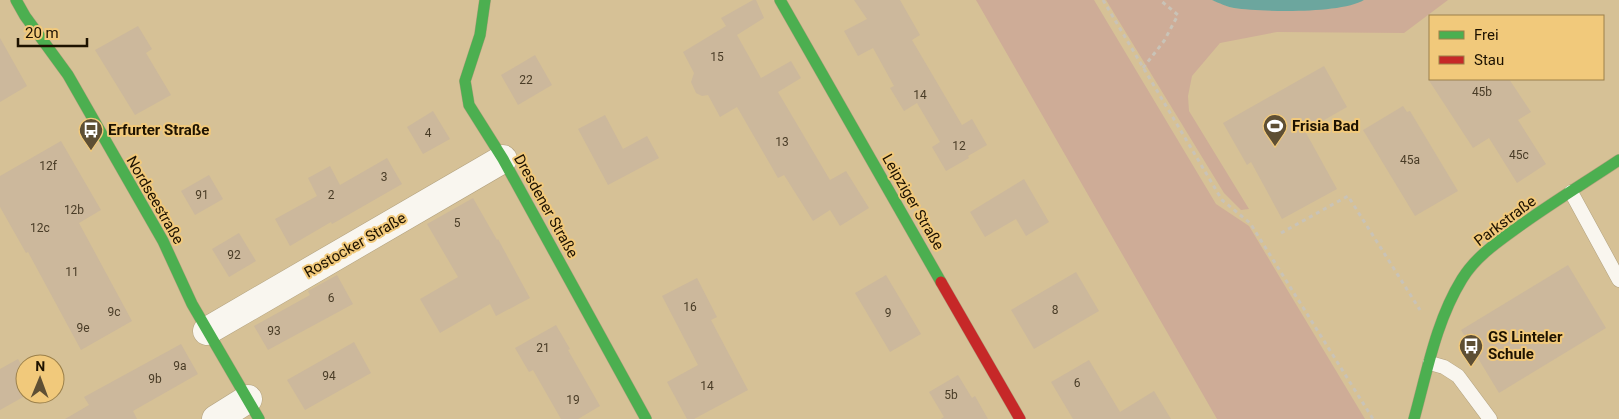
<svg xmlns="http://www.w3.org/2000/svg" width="1619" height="419" font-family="Roboto,sans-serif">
<rect width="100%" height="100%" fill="#d6c196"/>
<g fill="#ceac97">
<path d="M976 0H1094L1216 204 1249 226 1365 419H1217Z"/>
<path d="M1106 0H1212L1232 8 1267 10H1307L1335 8 1364 0H1448L1404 33 1277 32 1220 43 1192 76 1188 96 1189 111 1249 209 1241 210 1224 193Z"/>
</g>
<path fill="#6ca69e" d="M1212 0H1364C1341 14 1262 12 1234 8 1227 7 1219 3 1212 0Z"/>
<g fill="#ccb89c">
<path d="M753 0H756L764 18 737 35 761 78 791 61 801 78 778 92 830 180 846 171 869 208 840 226 830 210 813 221 784 175 778 178 737 107 720 117 708 95 702 96 696 93 691 82 694 73 683 52 726 26 721 18Z"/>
<path d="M854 0H900L920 35 912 40 962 125 972 119 987 145 968 156 969 158 946 171 932 147 940 142 917 103 904 111 890 88 894 86 873 48 858 56 844 31 867 19Z"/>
<path d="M138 26 152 49 146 53 171 95 135 115 95 50Z"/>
<path d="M0 38 27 86 0 102Z"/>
<path d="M535 55 552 85 518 105 501 75Z"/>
<path d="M1324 66 1347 107 1305 131 1337 189 1282 219 1251 162 1247 165 1223 123Z"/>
<path d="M1428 79H1509L1531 112 1518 120 1546 164 1517 183 1489 138 1473 148Z"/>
<path d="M1403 106 1407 112 1410 111 1458 191 1415 216 1363 130Z"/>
<path d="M433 111 450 139 423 154 407 127Z"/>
<path d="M605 115 623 149 647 136 659 158 608 185 578 129Z"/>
<path d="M61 141 101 210 79 223 132 321 81 350 28 252 26 253 0 207V176Z"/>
<path d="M387 158 402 184 348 215 332 224 331 222 290 246 275 219 317 196 308 178 330 166 340 185Z"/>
<path d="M209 175 223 199 195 215 181 191Z"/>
<path d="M1024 179 1049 222 1026 236 1016 219 985 237 970 212Z"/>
<path d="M473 198 497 240 498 239 530 298 496 316 490 304 440 333 420 299 458 277 427 224Z"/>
<path d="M239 233 256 261 229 277 212 249Z"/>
<path d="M1568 265 1606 328 1499 393 1461 330Z"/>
<path d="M1076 272 1099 311 1034 349 1011 310Z"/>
<path d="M337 275 353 304 268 350 254 326 310 295 308 291Z"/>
<path d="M886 275 921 334 890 352 855 293Z"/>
<path d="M697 278 717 317 711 320 748 390 694 419H687L667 382 698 365 662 296Z"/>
<path d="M556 325 570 349 568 350 600 406 578 419H561L533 370 529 372 515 348Z"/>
<path d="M354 342 371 373 305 410 287 380Z"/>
<path d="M181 344 198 374 133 411 137 419H65L89 405 84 397Z"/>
<path d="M18 359 25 372V396L0 410V369Z"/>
<path d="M1089 360 1120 412 1154 391 1171 419H1073L1051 382Z"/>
<path d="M958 375 972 398 975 396 988 419H941L944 417 929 392Z"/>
</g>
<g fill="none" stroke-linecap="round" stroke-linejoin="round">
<g stroke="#b2a17e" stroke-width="15">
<g id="lane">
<path d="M1571 192 1619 280"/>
<path d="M1430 363 1444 367 1458 376 1490 419"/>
</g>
</g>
<g stroke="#b2a17e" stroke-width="29">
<g id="street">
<path d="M207 331 503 159"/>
<path d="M216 419 248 399"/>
</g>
</g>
<g stroke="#b2a17e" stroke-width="12">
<g id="fast">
<path d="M16 0 25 16 68 75 163 241 192 304 259 419"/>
<path d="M485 0 480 35 465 81 469 105 503 159 646 419"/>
<path d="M780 0 941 282"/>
<path d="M1414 419C1427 372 1436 321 1462 279 1476 256 1499 241 1521 225 1553 202 1586 182 1619 160"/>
</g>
</g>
<g stroke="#b2a17e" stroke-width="12">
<path id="jam" d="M941 282 1020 419"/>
</g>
<g stroke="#c9c3b7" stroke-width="3" stroke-dasharray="4 4" stroke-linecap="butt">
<path d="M1103 0 1222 200 1250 223 1373 419"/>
<path d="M1143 68 1164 41 1178 15 1160 0"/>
<path d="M1281 233 1348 196 1420 310"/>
</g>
<use href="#lane" stroke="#f9f6ef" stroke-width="14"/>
<use href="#street" stroke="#f9f6ef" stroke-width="28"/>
<use href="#fast" stroke="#4caf50" stroke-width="11"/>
<use href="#jam" stroke="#c62828" stroke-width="11"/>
</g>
<defs>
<g id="stadium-pin" transform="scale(1.25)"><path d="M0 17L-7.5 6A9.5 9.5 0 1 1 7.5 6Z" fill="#5e4f34" stroke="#f1c97b"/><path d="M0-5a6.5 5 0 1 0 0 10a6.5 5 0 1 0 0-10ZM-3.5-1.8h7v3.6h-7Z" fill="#fff"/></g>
<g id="bus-pin" transform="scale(1.25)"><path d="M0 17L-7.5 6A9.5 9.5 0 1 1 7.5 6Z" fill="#5e4f34" stroke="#f1c97b"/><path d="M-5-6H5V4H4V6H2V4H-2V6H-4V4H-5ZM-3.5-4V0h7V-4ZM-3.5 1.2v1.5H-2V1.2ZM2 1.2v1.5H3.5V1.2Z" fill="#fff"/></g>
</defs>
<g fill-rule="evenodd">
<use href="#stadium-pin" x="1275" y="126"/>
<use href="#bus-pin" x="91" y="130"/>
<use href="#bus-pin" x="1471" y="346"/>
</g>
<g text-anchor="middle" stroke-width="4" stroke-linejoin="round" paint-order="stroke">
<g font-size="12" fill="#493c27">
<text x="717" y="61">15</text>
<text x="526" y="84">22</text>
<text x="1482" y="96">45b</text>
<text x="920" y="99">14</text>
<text x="428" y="137">4</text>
<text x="782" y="146">13</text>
<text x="959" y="150">12</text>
<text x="1519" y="159">45c</text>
<text x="1410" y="164">45a</text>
<text x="48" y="170">12f</text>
<text x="384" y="181">3</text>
<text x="202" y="199">91</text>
<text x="331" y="199">2</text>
<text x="74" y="214">12b</text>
<text x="457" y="227">5</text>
<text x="40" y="232">12c</text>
<text x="234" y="259">92</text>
<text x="72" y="276">11</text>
<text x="331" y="302">6</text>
<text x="690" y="311">16</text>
<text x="1055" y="314">8</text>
<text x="114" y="316">9c</text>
<text x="888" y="317">9</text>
<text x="83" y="332">9e</text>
<text x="274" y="335">93</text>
<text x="543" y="352">21</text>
<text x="180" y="370">9a</text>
<text x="329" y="380">94</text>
<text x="155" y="383">9b</text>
<text x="1077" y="387">6</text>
<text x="707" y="390">14</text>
<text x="951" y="399">5b</text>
<text x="573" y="404">19</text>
</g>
<g font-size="15" font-weight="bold" fill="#1d1200" stroke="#f1c97b" text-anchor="start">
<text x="1292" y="131">Frisia Bad</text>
<text x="108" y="135">Erfurter Straße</text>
<text x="1488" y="342">GS Linteler<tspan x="1488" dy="17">Schule</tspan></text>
</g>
<g font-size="15" fill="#1d1200" stroke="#f1c97b">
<text transform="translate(155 200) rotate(60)" y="5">Nordseestraße</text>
<text transform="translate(913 202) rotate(60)" y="5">Leipziger Straße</text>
<text transform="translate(546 206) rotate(61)" y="5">Dresdener Straße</text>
<text transform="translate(1505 221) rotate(-37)" y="5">Parkstraße</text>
<text transform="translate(355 245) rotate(-30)" y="5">Rostocker Straße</text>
</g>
</g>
<rect x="1429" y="15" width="175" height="65" fill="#f1c97b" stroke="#9c804a"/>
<rect x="1439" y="31" width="25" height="8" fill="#4caf50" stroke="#9c804a"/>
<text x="1474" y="40" font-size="15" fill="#1d1200">Frei</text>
<rect x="1439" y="56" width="25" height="8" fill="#c62828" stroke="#9c804a"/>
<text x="1474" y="65" font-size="15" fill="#1d1200">Stau</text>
<g transform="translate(40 379) rotate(1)"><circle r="24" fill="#f1c97b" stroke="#9c804a"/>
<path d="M0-4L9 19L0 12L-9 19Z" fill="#5e4f34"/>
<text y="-8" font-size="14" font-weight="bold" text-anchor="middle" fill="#1d1200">N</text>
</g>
<path d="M18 38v8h69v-8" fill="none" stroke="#1d1200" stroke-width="2.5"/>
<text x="25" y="38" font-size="15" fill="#1d1200" stroke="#f1c97b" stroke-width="4" paint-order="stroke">20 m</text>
</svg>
